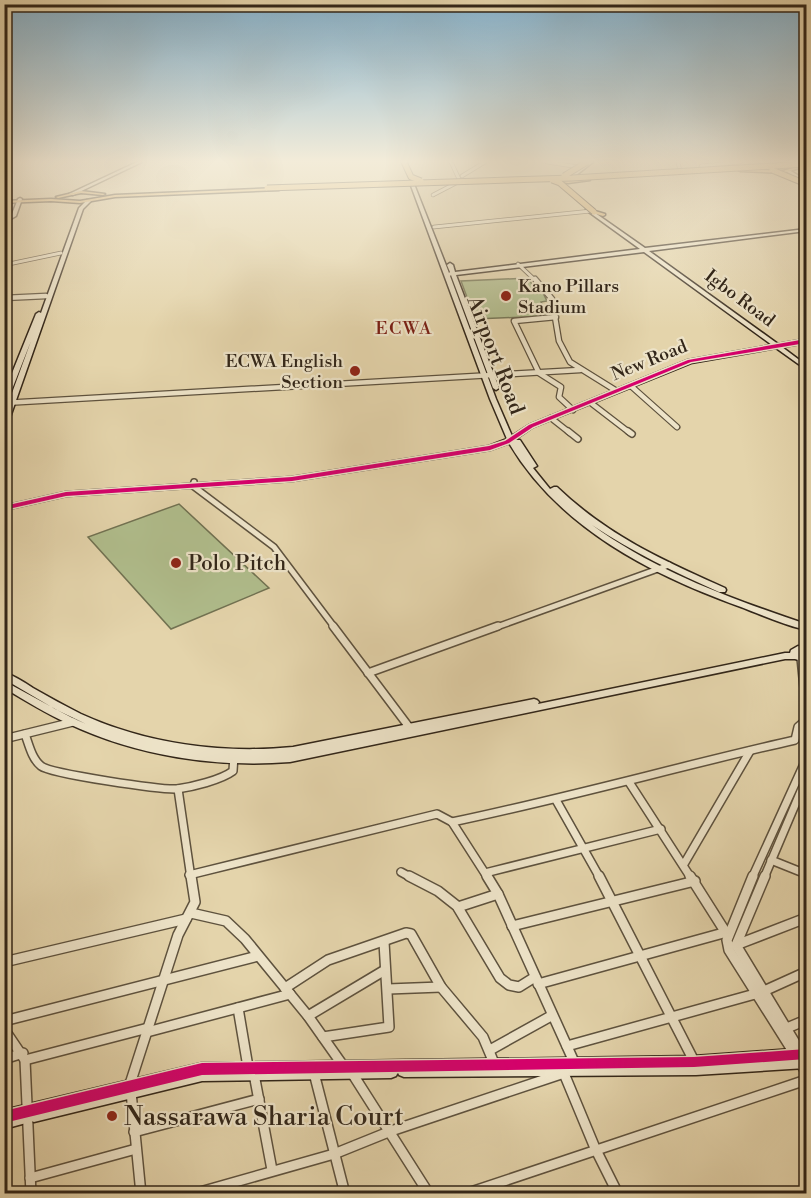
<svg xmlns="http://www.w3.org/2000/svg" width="811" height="1198" font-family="'Libre Bodoni',serif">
<rect width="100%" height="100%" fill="#e4d4ab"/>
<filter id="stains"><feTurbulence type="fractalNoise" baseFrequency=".00333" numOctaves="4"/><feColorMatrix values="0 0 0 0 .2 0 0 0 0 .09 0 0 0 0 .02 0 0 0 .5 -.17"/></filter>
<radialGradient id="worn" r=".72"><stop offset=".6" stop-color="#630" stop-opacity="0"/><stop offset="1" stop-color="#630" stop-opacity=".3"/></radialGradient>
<g fill="#b0bd8c" stroke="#717252" stroke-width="1.5">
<path d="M529 278 535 292 542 291 547 301 541 302 548 316 475 319 461 281Z"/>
<path d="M179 504 269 588 171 629 88 537Z"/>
</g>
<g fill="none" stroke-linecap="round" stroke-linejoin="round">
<g stroke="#5e523e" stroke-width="4.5">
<g id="street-far4">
<path d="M451 162 459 179"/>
<path d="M547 162 579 167"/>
<path d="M678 162 680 171"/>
<path d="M701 166 740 162"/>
<path d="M462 176 485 162"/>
<path d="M433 195 458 182"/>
<path d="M434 227 591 211"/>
<path d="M518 264 536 281"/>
<path d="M4 265 61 253"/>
</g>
</g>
<g stroke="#5e523e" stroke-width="7">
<g id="street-far3">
<path d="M535 279 552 299 559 341 570 362 615 390"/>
<path d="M4 298 46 296"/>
<path d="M556 317 514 321 539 373 561 387 559 397 573 410"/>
<path d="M631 386 677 427"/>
<path d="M4 403 580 370"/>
<path d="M591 403 630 433"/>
<path d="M551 418 570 433"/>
</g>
</g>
<g stroke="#5e523e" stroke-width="8">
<g id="street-far2">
<path d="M568 431 578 439"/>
<path d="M628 431 632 434"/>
<path d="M194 482 193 486 274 547 335 628"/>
<path d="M494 628 669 565"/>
</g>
</g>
<g stroke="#5e523e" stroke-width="10">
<g id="street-far1">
<path d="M333 626 409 727"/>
<path d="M801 658 806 708"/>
<path d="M368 673 498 626"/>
<path d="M25 734C29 745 32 759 41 766 51 774 162 790 177 789 192 787 221 780 233 771L234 755"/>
<path d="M4 739 73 722"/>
<path d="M629 782 691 878"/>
<path d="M178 789 191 878"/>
<path d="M556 800 600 878"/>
<path d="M452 822C567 798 680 766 795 740L798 727 806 720"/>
<path d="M771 860 806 874"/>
<path d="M684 864 750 751"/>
<path d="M401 872 412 878"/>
<path d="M485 873 661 829"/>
<path d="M189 875 437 814 452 822 488 878"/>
<path d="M752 878 804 764 806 753"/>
<path d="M764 878 806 779"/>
</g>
</g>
<g stroke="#5e523e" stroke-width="12">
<g id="street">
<path d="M409 876 438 891 457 906 500 978 509 985 519 987 535 977"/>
<path d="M487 876 498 894 575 1064"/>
<path d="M599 876 694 1061"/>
<path d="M690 876 728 936"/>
<path d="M753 876 727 940 729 950 806 1072"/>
<path d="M765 876 736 945 806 1061"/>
<path d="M458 907 498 894"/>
<path d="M191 913 226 921 245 939 308 1016 344 1067"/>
<path d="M512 926 695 881"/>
<path d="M736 945 806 918"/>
<path d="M4 962 186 919"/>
<path d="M538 984 727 932"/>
<path d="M285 988 328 960 406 933 411 934 441 987 483 1037 494 1063"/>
<path d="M388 989 441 987"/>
<path d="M764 991 806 972"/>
<path d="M238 1008 248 1067"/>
<path d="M308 1016 385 970"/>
<path d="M4 1021 258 956"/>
<path d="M787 1028 806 1020"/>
<path d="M4 1029 25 1060 31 1194"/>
<path d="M147 1032 290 994"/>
<path d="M323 1037 389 1027 384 942"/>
<path d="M567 1046 755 994"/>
<path d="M490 1050 551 1016"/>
<path d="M4 1059 23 1053"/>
<path d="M25 1060 148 1028"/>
<path d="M563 1071 595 1148 618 1194"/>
<path d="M314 1073 345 1194"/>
<path d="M352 1073 429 1194"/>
<path d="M254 1074 272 1170"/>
<path d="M130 1084 178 935 195 902 191 876"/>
<path d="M131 1092 141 1194"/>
<path d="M134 1132 259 1099"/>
<path d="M30 1178 136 1149"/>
<path d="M193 1194 334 1154 391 1131 561 1074"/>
<path d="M465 1194 806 1080"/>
</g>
</g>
<g stroke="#322619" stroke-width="3">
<g id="secondary">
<path d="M137 162H142L73 195 69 194Z"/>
<path d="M589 162H593L575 176H573V174Z"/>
<path d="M787 170H789L806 180V183L787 172Z"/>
<path d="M410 183 414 184 449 273 450 272 447 265 450 263 453 265 455 272 640 249 586 210V209L588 208 645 248 806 229V231L649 251 778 344 806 339V343L782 347 806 365V369L804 368 776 348 691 363 533 427 514 440H520L537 466 533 468 550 489 554 487H557C607 535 662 560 725 588L726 590 725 592H719C675 572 632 552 592 525 657 572 732 599 806 624V630C784 625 762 615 741 607 652 575 559 528 509 443L490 450 292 481 66 496 4 510V506L66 492 292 477 489 446 507 439 490 399ZM644 252 772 345 688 360 529 425 512 436 496 399 450 276 451 275 493 388 496 390 499 388 456 275Z"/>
<path d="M20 198 22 199 16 216 4 223V220L12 214 18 199Z"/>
<path d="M87 200 91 201 83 209 7 426 4 428V415L31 341 7 402 4 404V393L36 314 39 312 41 313 79 208Z"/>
<path d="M798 646 806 647V653L799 652 801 655 806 656V662L795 659H785L290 762C216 768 137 756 69 724 47 714 26 701 4 688V681L59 711C68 716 77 720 86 724L55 709 4 679V672C14 676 24 682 33 688 49 697 65 706 81 714 147 744 222 754 293 747L534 699 537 700 539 702 538 704 785 653H790L791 650Z"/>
<path d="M806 1048V1068L696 1075 404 1077 399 1075 398 1072 396 1076 391 1078 202 1081 34 1122 29 1120 28 1118 26 1123 4 1129V1110L202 1063 694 1056Z"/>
</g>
</g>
<g stroke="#322619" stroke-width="3">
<g id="primary">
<path d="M806 164V166L783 173 740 171 738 170 740 169 783 171Z"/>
<path d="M588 178 590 180 568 183 550 180 552 179 568 181Z"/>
<path d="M277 188H279V190L115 197 80 203 51 201 4 203V201L51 199 80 201 115 195Z"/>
<path d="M81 191 105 194 103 195 81 193 58 198 56 197Z"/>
<path d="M595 211 605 214V215L603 216 593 213V211Z"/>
</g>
</g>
<use href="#street-far4" stroke="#ede3c8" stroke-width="3"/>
<use href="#street-far3" stroke="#ede3c8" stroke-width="4.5"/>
<use href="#street-far2" stroke="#ede3c8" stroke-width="5"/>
<use href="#street-far1" stroke="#ede3c8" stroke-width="7"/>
<use href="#street" stroke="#ede3c8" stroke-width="9"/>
<use href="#secondary" fill="#ede3c8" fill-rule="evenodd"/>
<use href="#primary" fill="#e2ba76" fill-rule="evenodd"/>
<g stroke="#322619" stroke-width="7" stroke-linecap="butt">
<g id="primary-bridge">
<path d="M404 162 411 177 421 181"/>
<path d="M772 170 806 184"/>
<path d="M564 176 587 162"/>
<path d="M552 180 560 183 594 212"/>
<path d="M267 188 572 178 806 164"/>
</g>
</g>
<use href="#primary-bridge" stroke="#e2ba76" stroke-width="5"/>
<g stroke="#ede3c8" stroke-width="3">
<g id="cycleway">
<path d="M806 339V343L691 362 533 427 509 443 490 450 292 481 66 496 4 510V506L66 492 292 477 489 446 505 441 529 425 688 360Z"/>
<path d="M806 1049V1059L694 1067 202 1075 4 1123V1111L202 1063 694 1057Z"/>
</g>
</g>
<use href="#cycleway" fill="#d6006c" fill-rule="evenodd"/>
</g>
<linearGradient id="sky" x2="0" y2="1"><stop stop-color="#87b5d1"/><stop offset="0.49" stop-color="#f3ecd9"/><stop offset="1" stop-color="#f3ecd9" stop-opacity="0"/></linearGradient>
<rect width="811" height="329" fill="url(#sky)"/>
<g fill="#8f2418" stroke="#ede3c8" stroke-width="2">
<circle cx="506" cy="296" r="6"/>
<circle cx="355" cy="371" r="6"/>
<circle cx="176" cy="563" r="6"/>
<circle cx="112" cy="1116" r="6"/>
</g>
<g text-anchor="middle" stroke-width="4.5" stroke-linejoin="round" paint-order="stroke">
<g font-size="18" fill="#322619" stroke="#ede3c8" text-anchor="start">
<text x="518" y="292">Kano Pillars<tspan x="518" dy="21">Stadium</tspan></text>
<text x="343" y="367" text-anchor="end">ECWA English<tspan x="343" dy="21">Section</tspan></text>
</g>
<g font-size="18" fill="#322619" stroke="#ede3c8">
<text transform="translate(740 298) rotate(37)" y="6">Igbo Road</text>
<text transform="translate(649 360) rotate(-22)" y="6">New Road</text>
</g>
<g font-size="18" letter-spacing="1.5" fill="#7a1f14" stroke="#ede3c8">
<text x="404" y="334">ECWA</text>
</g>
<g font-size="21" fill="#322619" stroke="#ede3c8">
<text transform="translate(496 355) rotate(69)" y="7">Airport Road</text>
</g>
<g font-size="21" fill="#322619" stroke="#ede3c8" text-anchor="start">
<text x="188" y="570">Polo Pitch</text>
</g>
<g font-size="26" fill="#322619" stroke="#ede3c8" text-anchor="start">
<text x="124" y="1125">Nassarawa Sharia Court</text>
</g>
</g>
<rect width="811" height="1198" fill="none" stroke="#e4d4ab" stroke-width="24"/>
<rect x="6" y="6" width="799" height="1186" fill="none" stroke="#322619" stroke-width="3"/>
<rect x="12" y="12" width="787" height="1174" fill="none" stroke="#322619" stroke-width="1.5"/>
<rect width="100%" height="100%" filter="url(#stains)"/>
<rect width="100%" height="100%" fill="url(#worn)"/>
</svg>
